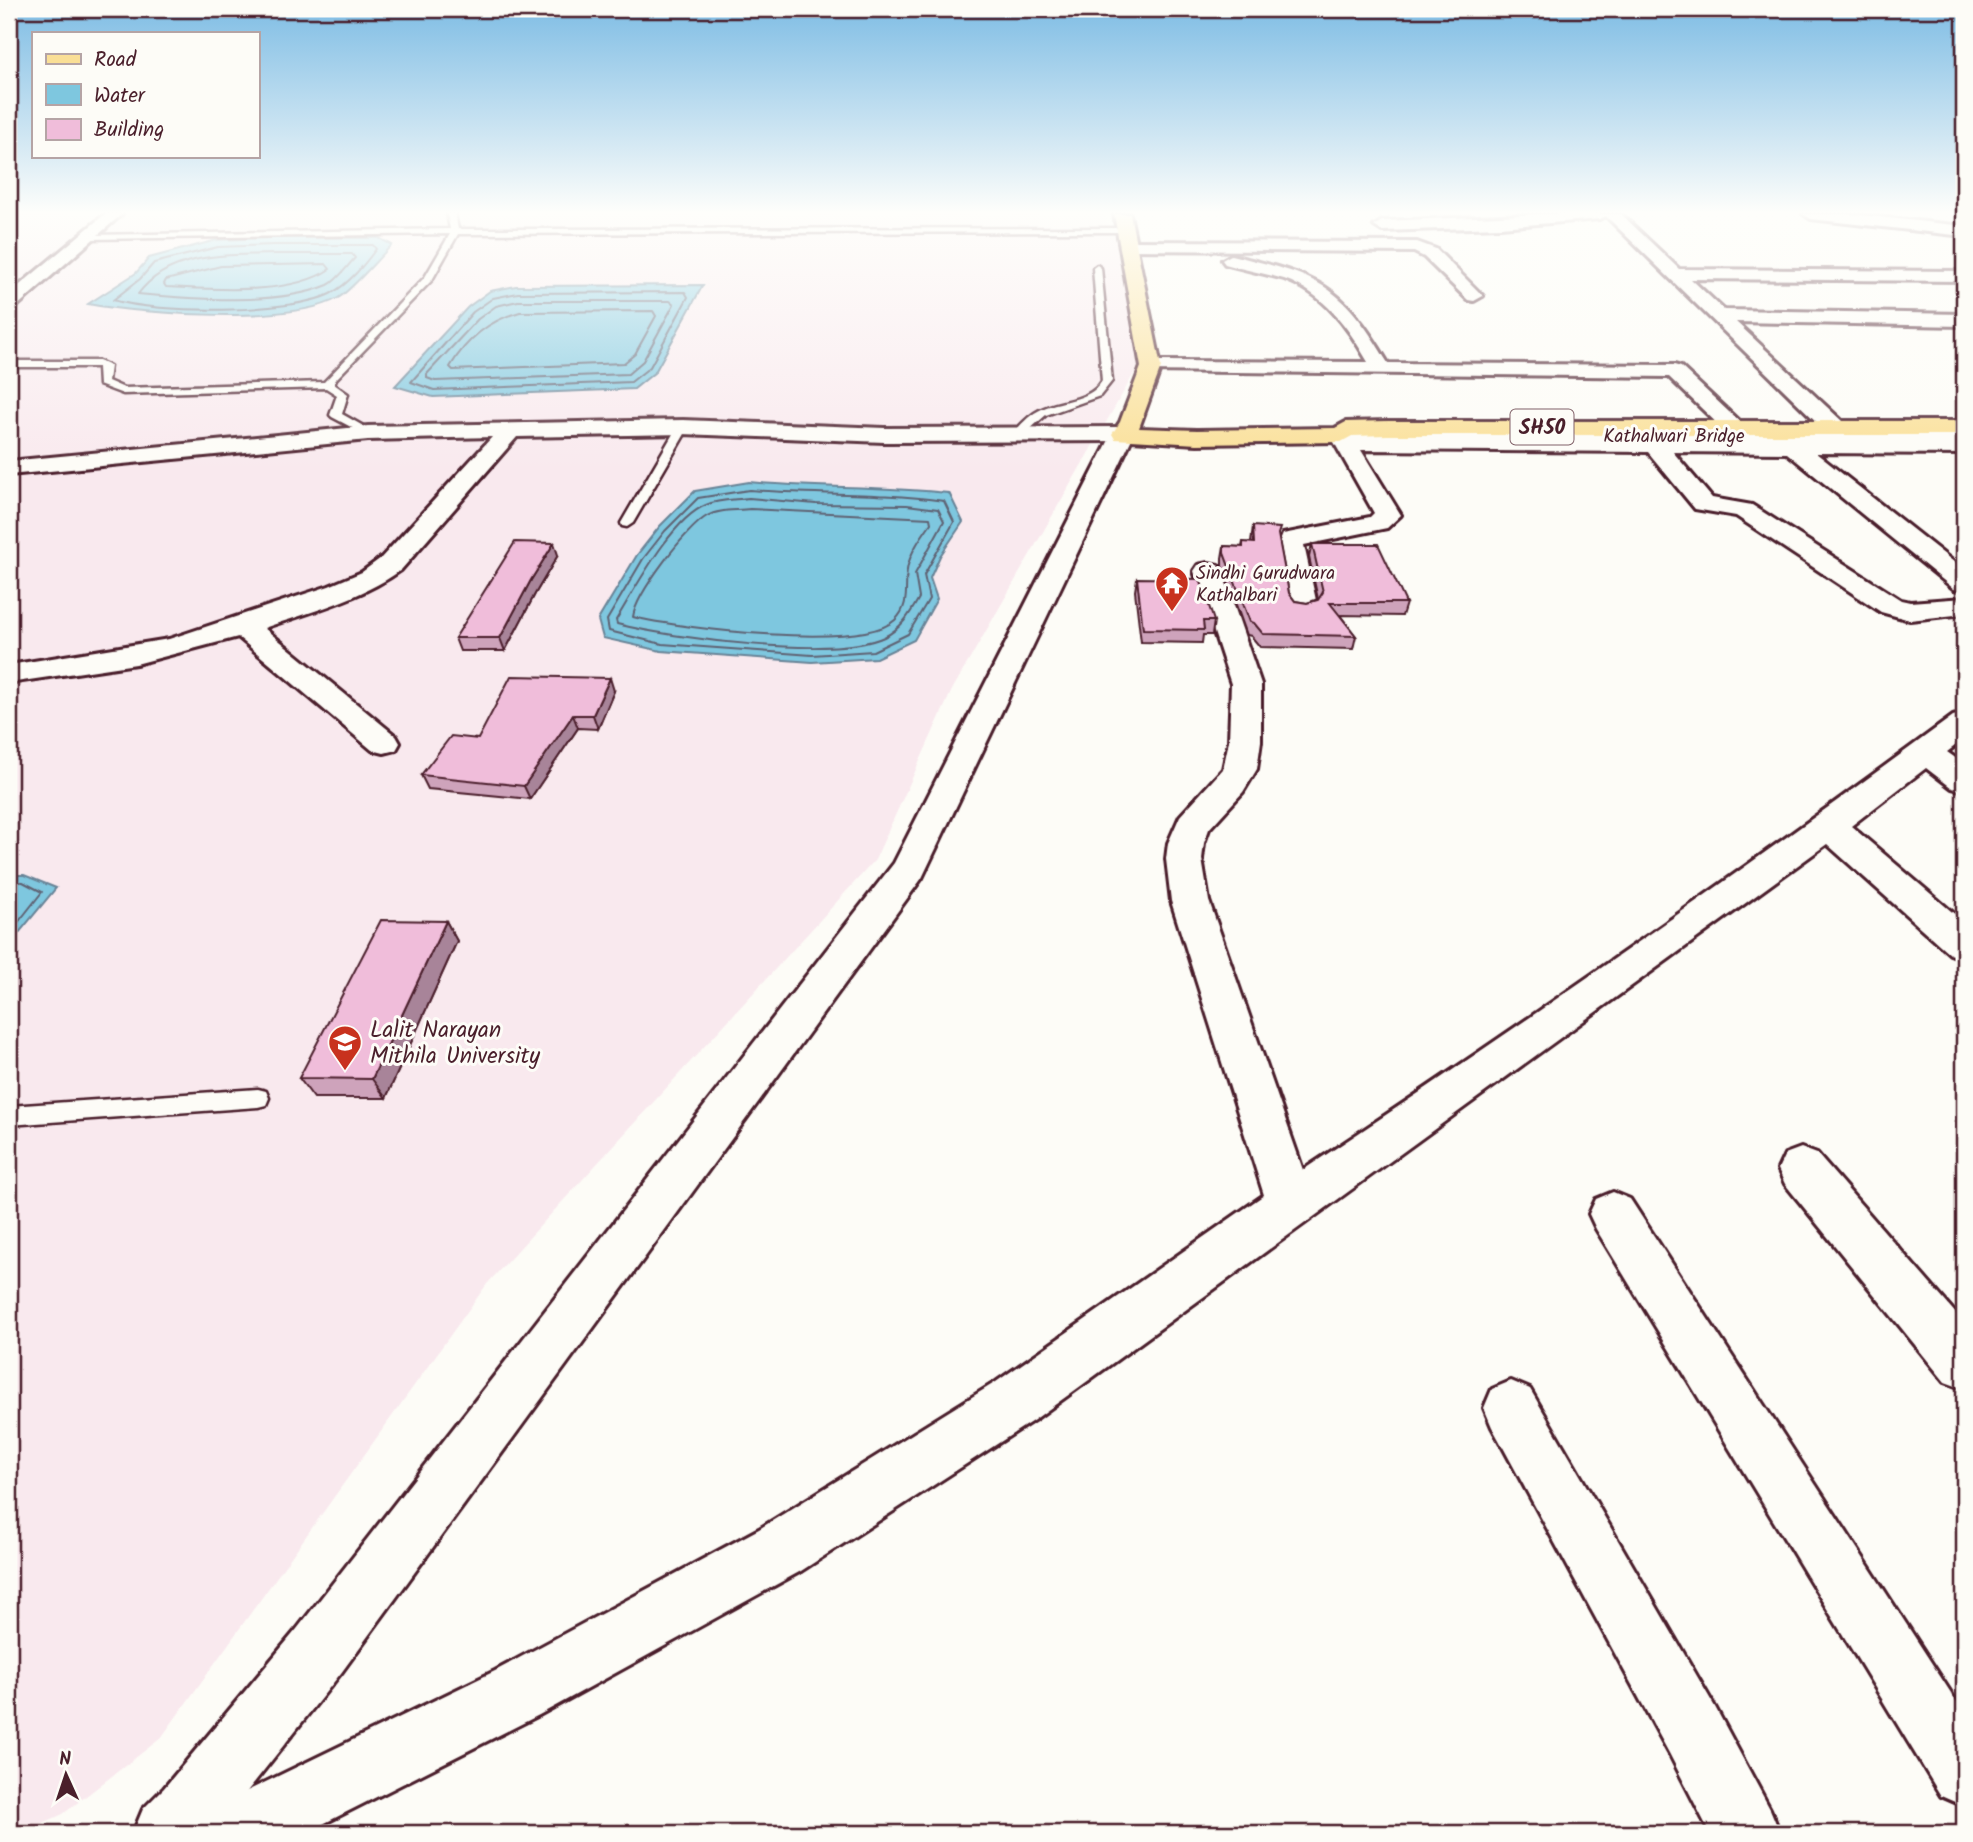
<svg xmlns="http://www.w3.org/2000/svg" width="1973" height="1842" font-family="Kalam,sans-serif">
<rect width="100%" height="100%" fill="#fdfcf7"/>
<filter id="ink" filterUnits="userSpaceOnUse"><feTurbulence type="fractalNoise" baseFrequency=".0143" numOctaves="2"/><feDisplacementMap in="SourceGraphic" scale="14" xChannelSelector="R" yChannelSelector="G"/><feConvolveMatrix kernelMatrix="1 2 1 2 8 2 1 2 1" color-interpolation-filters="sRGB"/></filter>
<g filter="url(#ink)">
<path fill="#f9e9ee" d="M9 214H1103L1114 234 1139 365 952 690 875 860 487 1284 161 1738 63 1814 21 1833H9Z"/>
<g fill="#7ec7df" stroke="#698497" stroke-width="2">
<path d="M274 238H379L392 245C378 258 353 289 338 298 293 325 140 314 88 304L136 273 149 258 217 240Z"/>
<path d="M703 285 655 372 634 389 433 397 395 386 468 307 490 291 516 286Z"/>
<path d="M749 482C815 488 882 486 949 493L963 522 940 556 930 578 937 599 914 640 876 658 812 662 661 651 603 638 598 620 637 555 660 526 695 491Z"/>
<path d="M9 875H24L56 888 9 945Z"/>
</g>
<g fill="none" stroke-linecap="round" stroke-linejoin="round">
<g stroke="#5f6273" stroke-width="2">
<path d="M274 245H373L376 249C364 265 349 284 330 294 288 314 158 314 113 300L140 279 154 263 218 247Z"/>
<path d="M275 254H352L355 258C347 266 338 280 328 285 278 306 192 299 138 294 169 252 228 255 275 254Z"/>
<path d="M326 264 330 269C290 296 214 289 166 287L164 284 166 280 221 266Z"/>
<path d="M685 292 688 297 650 367 631 382 434 390 411 382 473 312 493 298 518 293Z"/>
<path d="M518 301H670L674 304 643 361 628 374 435 381 427 378V374L478 319 496 306Z"/>
<path d="M653 311 656 316 635 354 624 363 453 370 450 367C466 340 490 320 520 312Z"/>
<path d="M749 490C814 495 880 492 944 501L954 522 924 575 929 599 908 634 873 651 812 655 662 644 609 631 607 620 643 559 665 531 698 498Z"/>
<path d="M749 498 816 504 907 505 938 509 944 521 915 574 919 598C910 614 901 629 884 637 835 660 671 638 617 624L616 620C635 589 672 518 706 505 719 499 735 500 749 498Z"/>
<path d="M750 509 930 518 931 523C922 536 912 549 908 565 903 584 912 604 895 620 862 651 678 628 633 617 636 594 686 528 707 516 719 509 736 511 750 509Z"/>
<path d="M9 881 23 882 42 892 9 934"/>
</g>
<g stroke="#4a1f2b" stroke-width="5">
<g id="service">
<path d="M447 214H455L458 229 1127 228 1131 230 1127 232 458 234 432 280 336 379 334 384 348 394 342 414 372 431 374 433 368 436 332 417 330 415 337 395 326 388 123 394 99 385 98 367H9V361H99L110 366 108 381 124 388 324 382 425 277 450 234 89 239 85 237 89 235 450 229Z"/>
<path d="M1097 265 1101 268 1112 381 1100 396 1046 415 1021 437H1013V433C1021 425 1028 416 1038 411 1058 399 1089 403 1102 381L1093 268Z"/>
<path d="M683 424 689 427 633 523 627 527 622 526 621 523 677 427Z"/>
<path d="M258 1089 266 1091 269 1098 266 1105 258 1107 9 1125V1106Z"/>
</g>
</g>
<g stroke="#4a1f2b" stroke-width="6">
<g id="minor">
<path d="M1545 214H1621L1679 269 1964 271V281L1691 279 1724 310 1964 314V326L1736 322 1842 421 1845 426 1842 431H1826L1606 216 1599 219 1500 227 1382 231 1374 226 1382 221Z"/>
<path d="M1803 214H1851L1964 226V236L1811 219Z"/>
<path d="M1129 241 1417 242 1436 249 1483 296 1474 301 1468 300 1424 257 1414 252 1123 250 1121 246 1123 242Z"/>
<path d="M1231 255C1318 276 1341 283 1388 363L1674 365 1681 367 1744 426 1741 431H1725L1669 377 1144 371 1141 367 1144 363 1151 361 1368 362C1348 327 1324 293 1284 279 1264 273 1244 270 1225 264L1222 260Z"/>
<path d="M683 420 884 428 1123 427 1131 429 1134 434 1131 439 1123 441 884 442 683 434 517 437 401 570C361 599 310 612 264 628L396 736 400 743 396 750 384 753 372 750 238 637 136 664 9 683V665L169 639 329 586 362 572 381 558 492 437 368 440 9 475V461L368 426Z"/>
<path d="M1341 428 1349 430 1353 436 1375 437 1964 440V454L1816 453 1964 570V591L1954 589 1787 453 1673 452 1712 498 1752 505 1901 600 1910 602 1964 598V614L1910 620 1881 612 1736 516 1695 509 1648 452 1361 450 1401 515 1387 528 1304 545 1317 605 1313 611 1303 613 1293 611 1289 605 1278 546 1283 534 1370 517 1374 513 1330 435 1333 430Z"/>
<path d="M1208 563 1218 565 1222 571 1261 684V741L1257 769 1243 792 1209 829 1204 843 1202 859 1209 901 1303 1170C1523 1025 1740 873 1953 716L1964 713V739L1947 752 1964 764V791L1952 788 1926 768 1851 826 1964 922V959L1950 954 1827 844 1034 1420 801 1571 539 1715 305 1833H200L210 1809 495 1671 759 1529 996 1382 1264 1195 1171 901 1166 859 1168 843 1180 816 1223 769 1229 741 1231 684 1194 571 1198 565Z"/>
<path d="M1801 1148 1817 1154 1964 1323V1389L1945 1382 1785 1184 1778 1169 1785 1154Z"/>
<path d="M1613 1192 1630 1199 1964 1713V1806L1941 1796 1596 1229 1589 1214 1596 1199Z"/>
<path d="M1511 1381 1530 1389 1715 1707 1770 1809 1780 1833H1710L1669 1753 1492 1427 1484 1408 1492 1389Z"/>
</g>
</g>
<g stroke="#4a1f2b" stroke-width="6">
<path id="tertiary" d="M105 214H122L16 307 9 308V294Z"/>
</g>
<g stroke="#4a1f2b" stroke-width="6">
<g id="secondary">
<path d="M1123 427 1131 429 1134 434 922 878 341 1673 214 1833H133L143 1809 164 1788 297 1629 894 863 1112 434 1115 429Z"/>
<path d="M1341 428 1964 429V443L1333 440 1330 435 1333 430Z"/>
</g>
</g>
<g stroke="#4a1f2b" stroke-width="6">
<path id="primary" d="M1114 214H1130L1161 367 1139 428 1197 430 1335 428 1346 422 1388 421H1964V435H1388L1352 436 1341 442 1197 444 1115 439 1112 434 1120 422 1141 367Z"/>
</g>
<use href="#service" fill="#fdfcf7" fill-rule="evenodd"/>
<use href="#minor" fill="#fdfcf7" fill-rule="evenodd"/>
<use href="#tertiary" fill="#fdfcf7" fill-rule="evenodd"/>
<use href="#secondary" fill="#fdfcf7" fill-rule="evenodd"/>
<use href="#primary" fill="#fadf96" fill-rule="evenodd"/>
</g>
<g fill="#cea3bb" stroke="#4a1f2b" stroke-width="2">
<path d="M1253 526 1278 536 1289 593 1295 601 1307 603 1318 599 1309 557 1312 544 1406 603 1402 616 1340 615 1356 636 1353 649 1260 647 1251 636 1247 635 1222 566V558L1224 546 1242 547 1243 542 1251 543Z"/>
<path d="M558 555 535 594 505 651H460L455 638Z"/>
<path d="M1137 578 1214 621 1212 635H1203L1202 643 1141 642 1135 591Z"/>
<path d="M614 691 598 729 578 728 530 799 428 789 421 775 478 739Z"/>
<path d="M446 921 457 941 386 1098H314L299 1078Z"/>
</g>
<g fill="#a88499" stroke="#4a1f2b" stroke-width="2">
<path d="M554 543 558 555 535 594 505 651 500 638 531 580Z"/>
<path d="M610 678 614 691 598 729 593 715Z"/>
<path d="M573 715 578 728 530 799 524 786Z"/>
<path d="M446 921 457 941 386 1098 372 1079Z"/>
</g>
<g fill="#f0bdda" stroke="#4a1f2b" stroke-width="2">
<path d="M1253 526 1280 528 1278 534 1289 593 1295 601 1307 603 1318 600 1323 592 1312 544H1378L1406 603H1330L1356 636 1263 634 1254 623 1250 622 1224 553V546L1243 547V542L1254 543Z"/>
<path d="M515 542 554 543 531 580 500 638H455Z"/>
<path d="M1137 578 1200 579 1214 621H1203L1204 630 1143 629Z"/>
<path d="M511 676 610 678 593 715H573L524 786 421 775 451 736 478 739Z"/>
<path d="M381 920 446 921 372 1079 299 1078Z"/>
</g>
</g>
<linearGradient id="sky" x2="0" y2="1"><stop stop-color="#7dbce4"/><stop offset="0.45" stop-color="#fefefb"/><stop offset="1" stop-color="#fefefb" stop-opacity="0"/></linearGradient>
<rect width="1973" height="472" fill="url(#sky)"/>
<defs>
<g id="temple-pin" transform="scale(1.75)"><path d="M0 17L-7.5 6A9.5 9.5 0 1 1 7.5 6Z" fill="#c8321e" stroke="#fdfcf7"/><path d="M0-6L5-2H3V0L6.5 2.5H4V6H1.5V3h-3V6H-4V2.5H-6.5L-3 0V-2H-5Z" fill="#fff"/></g>
<g id="university-pin" transform="scale(1.75)"><path d="M0 17L-7.5 6A9.5 9.5 0 1 1 7.5 6Z" fill="#c8321e" stroke="#fdfcf7"/><path d="M0-5L7-2L0 1L-7-2ZM-4 1L0 2.5L4 1V4Q0 6-4 4Z" fill="#fff"/></g>
</defs>
<g fill-rule="evenodd">
<use href="#temple-pin" x="1172" y="583"/>
<use href="#university-pin" x="345" y="1042"/>
</g>
<g text-anchor="middle" stroke-width="6" stroke-linejoin="round" paint-order="stroke">
<g font-size="19" fill="#4a1f2b" stroke="#fdfcf7">
<text x="1674" y="442">Kathalwari Bridge</text>
</g>
<g font-size="19" fill="#4a1f2b" stroke="#fdfcf7" text-anchor="start">
<text x="1196" y="579">Sindhi Gurudwara<tspan x="1196" dy="22">Kathalbari</tspan></text>
</g>
<rect fill="#fdfcf7" stroke="#806168" stroke-width="2" x="1510.5" y="409.5" width="63" height="35" rx="5"/>
<g font-size="21" font-weight="bold" fill="#4a1f2b">
<text x="1542" y="434">SH50</text>
</g>
<g font-size="23" fill="#4a1f2b" stroke="#fdfcf7" text-anchor="start">
<text x="370" y="1037">Lalit Narayan<tspan x="370" dy="26">Mithila University</tspan></text>
</g>
</g>
<rect width="1973" height="1842" fill="none" stroke="#fdfcf7" stroke-width="35"/>
<rect x="18" y="18" width="1938" height="1807" fill="none" stroke="#4a1f2b" stroke-width="2.5" filter="url(#ink)"/>
<rect x="32" y="32" width="228" height="126" fill="#fdfcf7" stroke="#b5a4a5" stroke-width="2"/>
<rect x="46" y="54" width="35" height="10" fill="#fadf96" stroke="#b5a4a5" stroke-width="2"/>
<text x="94" y="66" font-size="21" fill="#4a1f2b">Road</text>
<rect x="46" y="84" width="35" height="21" fill="#7ec7df" stroke="#b5a4a5" stroke-width="2"/>
<text x="94" y="102" font-size="21" fill="#4a1f2b">Water</text>
<rect x="46" y="119" width="35" height="21" fill="#f0bdda" stroke="#b5a4a5" stroke-width="2"/>
<text x="94" y="136" font-size="21" fill="#4a1f2b">Building</text>
<g transform="translate(66 1775) rotate(357)" stroke="#fdfcf7" stroke-width="5" paint-order="stroke">
<path d="M0-5L12 26L0 18L-12 26Z" fill="#4a1f2b"/>
<text y="-10" font-size="19" font-weight="bold" text-anchor="middle" fill="#4a1f2b">N</text>
</g>
</svg>
